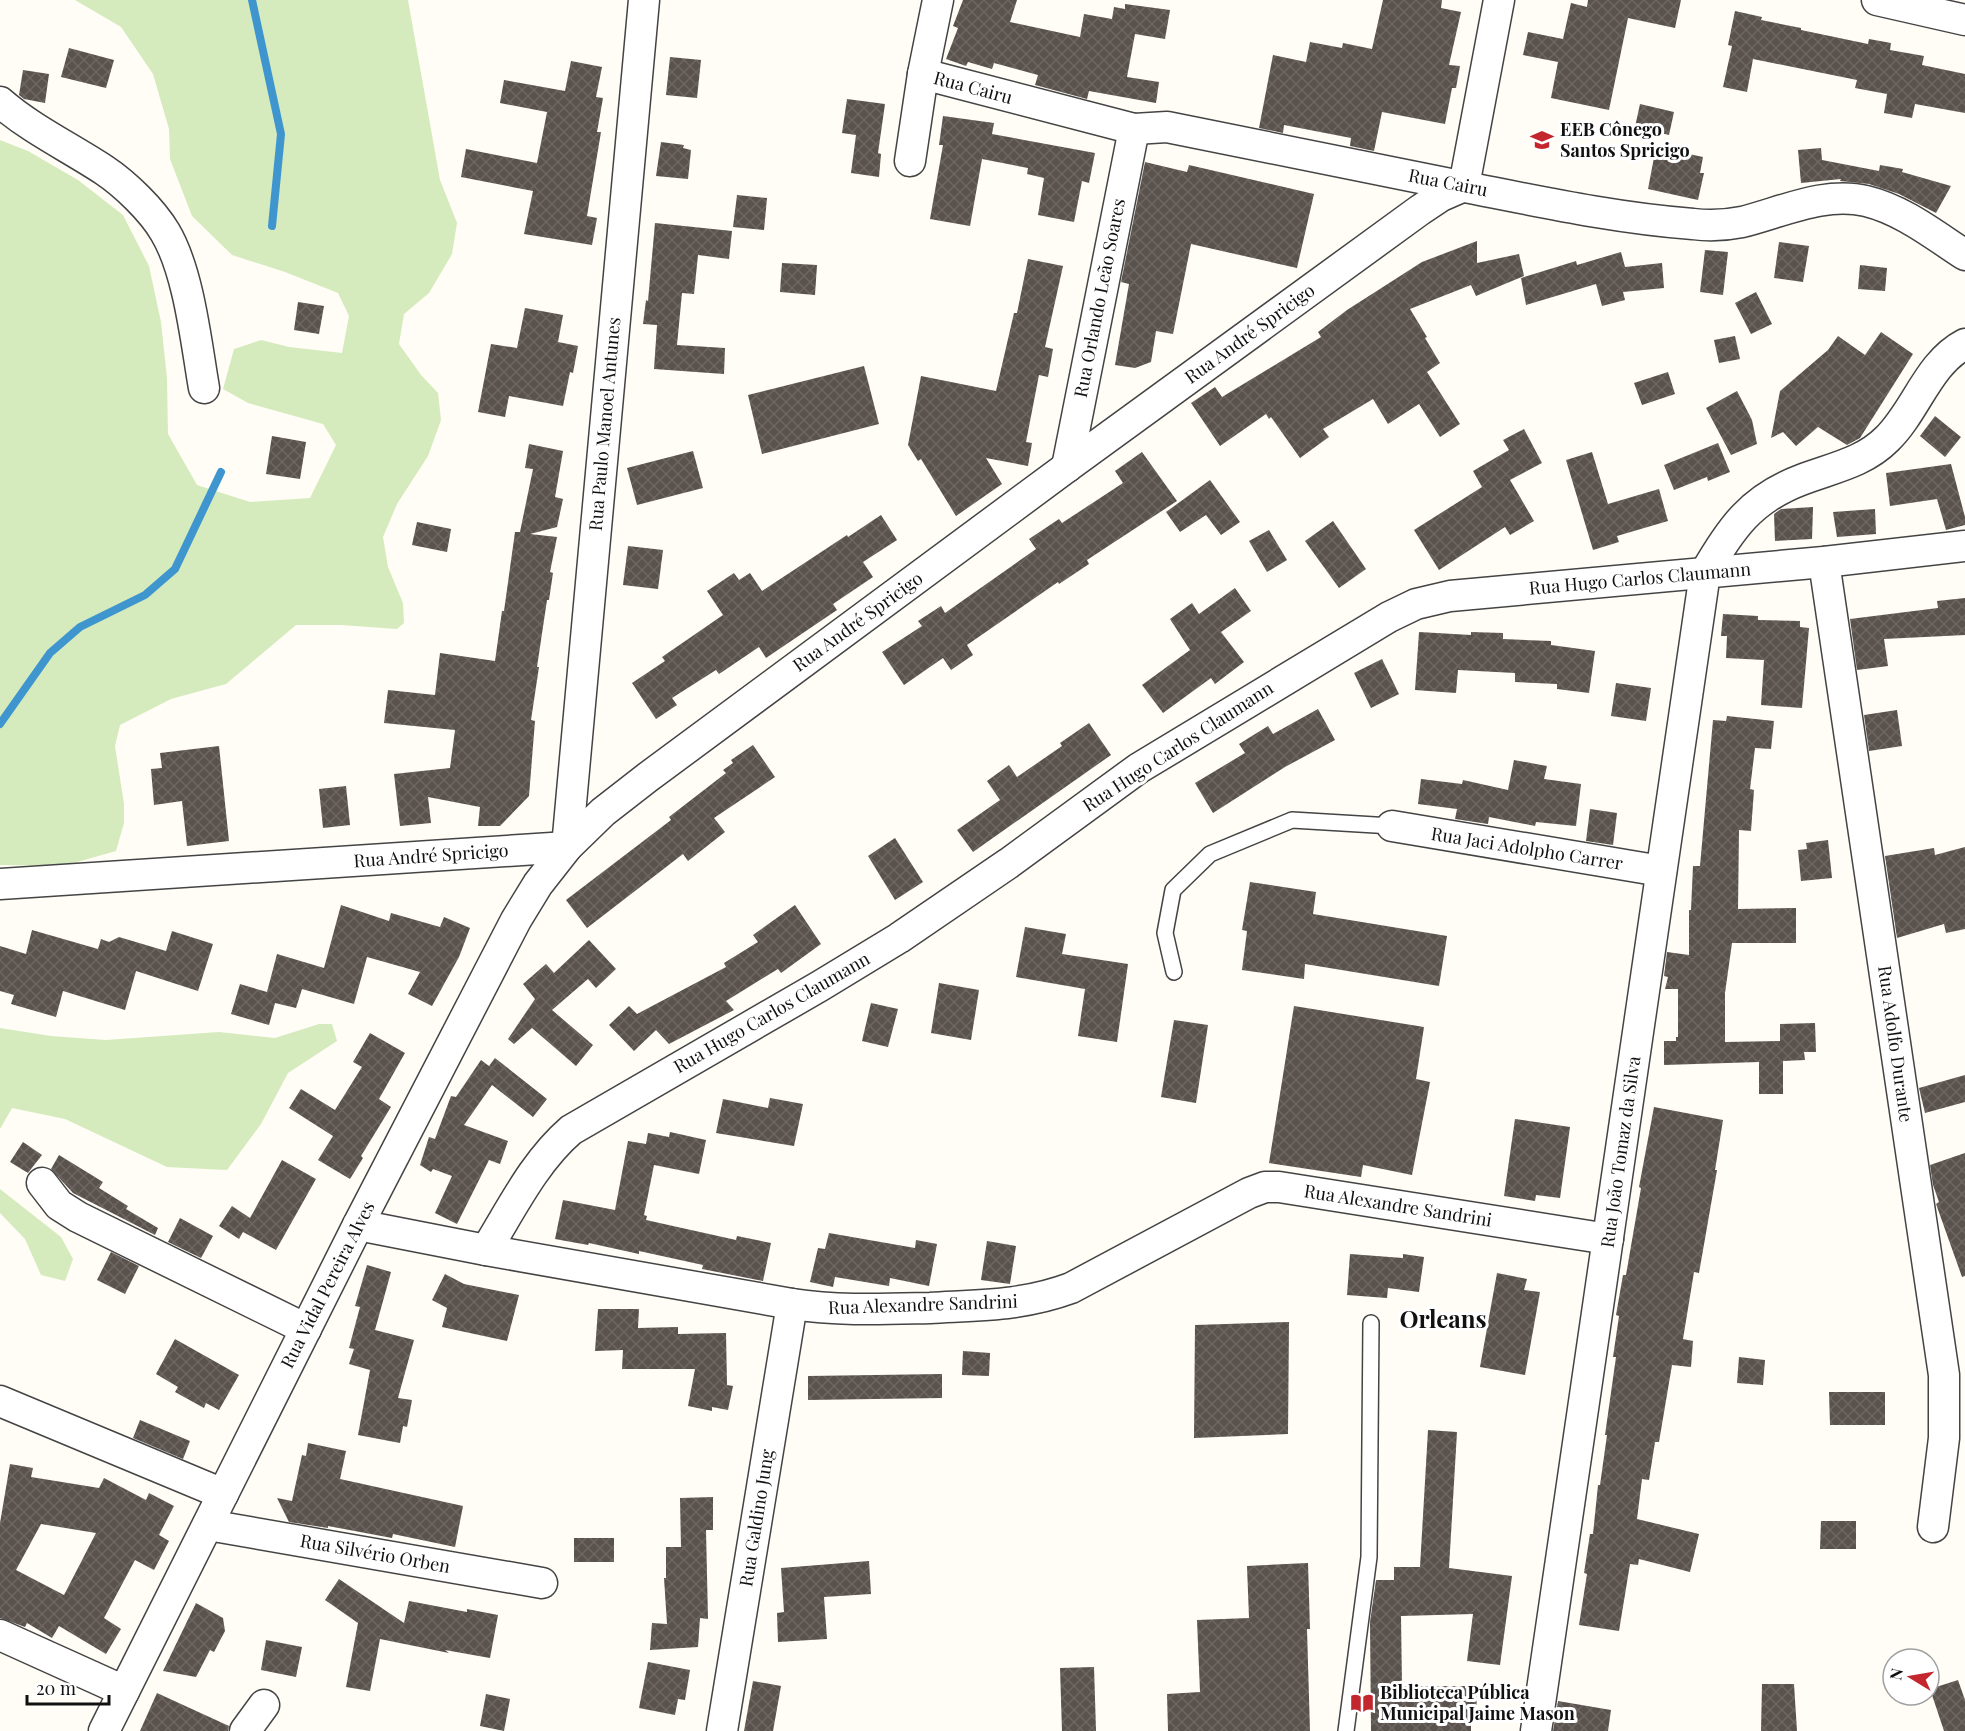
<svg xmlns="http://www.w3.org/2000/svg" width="1965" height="1731" font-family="'Playfair Display',serif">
<defs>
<pattern id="building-cross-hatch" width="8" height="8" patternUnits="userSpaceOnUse" patternTransform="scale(1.5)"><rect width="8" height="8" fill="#5a524d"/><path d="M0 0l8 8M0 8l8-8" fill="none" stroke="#6d6662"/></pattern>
</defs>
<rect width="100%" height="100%" fill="#fffdf5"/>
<g fill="#d5ebbd">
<path d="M75 0H408L440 180 457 223 452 254 429 293 404 314 399 344 421 375 438 393 441 420 428 456 397 504 383 537 388 567 403 603 404 623 397 629 341 625H296L226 684 171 699 120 725 115 746 124 804V823L116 851 63 866 0 865V140L28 151 78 180 123 215 149 266 161 322 167 378 168 434 197 485 250 502 310 498 336 445 323 424 248 403 223 389 234 349 261 340 289 347 342 353 349 316 338 293 285 272 232 255 192 216 170 159 169 129 153 74 121 27Z"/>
<path d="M319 1024H332L337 1041 288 1073 261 1124 227 1170 167 1167 65 1119 12 1108 0 1129V1028L51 1036 106 1040 219 1032 275 1038Z"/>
<path d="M0 1189 61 1237 73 1259 65 1281 41 1275 25 1239 0 1213Z"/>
</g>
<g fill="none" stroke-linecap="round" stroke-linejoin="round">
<g stroke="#3f96cf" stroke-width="8">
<path d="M252 0 281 134 272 226"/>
<path d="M0 724 50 653 80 627 145 595 175 569 221 472"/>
</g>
</g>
<g fill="url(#building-cross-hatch)" fill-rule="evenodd">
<path d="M963 0H1017L1010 22 1080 37 1084 14 1112 19 1114 7 1125 9V4L1170 10 1165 39 1135 34 1127 77 1159 82 1156 103 1089 91 1087 99 1035 85 1038 75 994 63 992 69 968 62 966 66 946 59 958 28 953 26Z"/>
<path d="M1383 0H1442L1441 8 1461 12 1449 65 1460 66 1456 88H1452L1445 124 1382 112 1374 151 1350 146 1351 138 1284 125 1283 133 1259 128 1273 55 1306 62 1310 42 1342 48 1343 43 1372 49Z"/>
<path d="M1588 0H1681L1675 28 1628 18 1609 110 1551 98 1558 62 1523 55 1528 32 1563 39 1571 3 1587 7Z"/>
<path d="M1735 11 1762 17 1761 20 1801 28V30L1868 44 1869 39 1891 43 1890 50 1924 56 1922 65 1965 74V113L1915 104 1912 118 1884 113 1887 94 1855 88 1857 80 1753 59 1747 92 1723 87 1732 46 1728 45Z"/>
<path d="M69 48 114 60 106 88 61 77Z"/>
<path d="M670 57 701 60 697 98 666 95Z"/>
<path d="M571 61 602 67 596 97 603 98 597 132H601L587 216 597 218 592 245 524 234 533 191 461 177 466 149 537 163 547 112 500 103 504 80 565 91Z"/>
<path d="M23 70 49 74 45 103 24 99 19 95Z"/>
<path d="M847 99 885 104 878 153 881 154 879 177 851 173 856 135 842 133Z"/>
<path d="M1640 104 1674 112 1669 135 1635 127Z"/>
<path d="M943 116 994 123 992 134 1095 153 1089 183 1082 181 1074 222 1038 215 1044 178 1027 174 1028 168 982 159 970 226 930 219 943 145H939Z"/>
<path d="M661 142 684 145 683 148 691 150 688 179 656 176Z"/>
<path d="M1656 147 1703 157 1700 173H1704L1698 200 1648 189Z"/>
<path d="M1821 148 1822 160 1879 171 1880 165 1903 169 1902 172 1951 186 1936 213 1899 194 1869 184 1840 181 1841 179 1801 183 1798 150Z"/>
<path d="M1145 162 1187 172 1189 165 1314 194 1297 268 1191 244 1173 334 1156 331 1151 362 1135 368 1115 365 1129 284 1121 282Z"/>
<path d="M737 195 767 198 764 230 733 227Z"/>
<path d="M655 223 732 231 729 259 698 255 694 294 682 293 677 345 725 348 724 374 654 369 657 325 643 324 646 300 648 301Z"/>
<path d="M1477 241V263L1519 254 1524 276 1476 296 1471 285 1410 309 1427 337 1425 338 1440 363 1427 372 1460 424 1440 437 1419 404 1388 424 1373 399 1323 429 1329 437 1300 458 1271 417 1269 419 1266 414 1220 446 1191 403 1215 387 1222 397 1321 337 1318 332 1347 310 1422 262Z"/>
<path d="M1779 242 1809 246 1803 282 1774 278Z"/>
<path d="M1705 250 1728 252 1723 295 1700 292Z"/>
<path d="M1621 252 1625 267 1662 263 1664 288 1623 292 1625 300 1602 306 1596 284 1526 305 1521 278 1576 261 1577 265Z"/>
<path d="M1028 259 1063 266 1045 347 1053 349 1048 377 1039 375 1026 442 1032 443 1028 466 986 458 1002 484 956 516 921 459 918 461 908 445 921 376 996 391 1014 313H1017Z"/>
<path d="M782 263 817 265 815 295 780 292Z"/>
<path d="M1860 265 1887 268 1885 291 1858 289Z"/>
<path d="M1756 292 1772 324 1751 334 1735 303Z"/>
<path d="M298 302 324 306 319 334 294 330Z"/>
<path d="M525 308 563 315 558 342 578 346 573 373 570 372 563 406 509 396 505 417 478 412 491 344 517 348Z"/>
<path d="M1881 332 1913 354 1860 438 1847 445 1818 427 1796 446 1783 432 1771 438 1780 391 1828 350 1838 336 1865 355Z"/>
<path d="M1735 336 1740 359 1719 363 1714 340Z"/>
<path d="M864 366 879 424 762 454 748 395Z"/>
<path d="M1668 372 1675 394 1642 405 1634 383Z"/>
<path d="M1737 391 1752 420 1757 444 1731 455 1706 408Z"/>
<path d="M1935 416 1961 437 1945 457 1920 436Z"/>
<path d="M1524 429 1542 463 1510 480 1534 521 1510 535 1505 527 1439 570 1414 530 1482 487 1473 471 1509 450 1503 440Z"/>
<path d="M272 436 306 442 300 479 266 474Z"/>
<path d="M1718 443 1730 472 1708 481 1707 477 1674 490 1664 465Z"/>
<path d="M529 444 563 451 555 497 563 499 557 527 530 534 557 537 550 572 553 573 549 600H547L537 667H539L531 720 535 721 529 796 500 826H478L480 807 428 797 431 823 400 826 394 774 450 768 455 730 384 723 388 690 435 695 440 653 495 661 502 611H504L515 532H520L533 469 525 468Z"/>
<path d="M693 451 703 488 637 505 627 468Z"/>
<path d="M1142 452 1177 501 1087 560 1089 564 1059 584 1058 582 967 645 973 655 951 670 943 658 904 685 882 652 922 626 918 621 941 606 945 613 1036 549 1029 539 1059 519 1062 523 1123 483 1115 471Z"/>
<path d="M1592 452 1608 504 1659 489 1668 521 1617 536 1619 542 1593 550 1566 460Z"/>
<path d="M1951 464 1965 517V525L1946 530 1937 499 1890 506 1886 473Z"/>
<path d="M1210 480 1240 522 1221 535 1206 515 1180 532 1166 512Z"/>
<path d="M1813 507 1812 539 1775 541 1774 514 1781 509Z"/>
<path d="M1875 509 1876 534 1837 537 1833 512Z"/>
<path d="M881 515 897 540 863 562 873 577 833 604 837 610 766 658 759 647 719 674 716 670 672 698 677 705 656 719 632 683 665 661 662 657 723 615 707 591 734 573 739 580 750 573 762 591 847 535 848 537Z"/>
<path d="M1333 521 1366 569 1339 588 1305 541Z"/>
<path d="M417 522 451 529 447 552 412 545Z"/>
<path d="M1269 530 1287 560 1267 572 1249 541Z"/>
<path d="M628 546 663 550 658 589 623 585Z"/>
<path d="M1235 588 1251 611 1221 632 1244 662 1215 684 1211 678 1163 713 1142 685 1190 650 1170 619 1192 603 1199 614Z"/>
<path d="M1965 598V635L1884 639 1888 666 1857 670 1850 619 1938 608 1937 601Z"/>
<path d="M1723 614 1758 616V620L1800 621V627L1809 628 1802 708 1761 705 1764 660 1726 658 1727 636H1721Z"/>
<path d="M1419 632 1471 635V632L1503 633V639L1551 641V645L1595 651 1589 693 1557 689V684L1515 682V673L1458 670 1456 693 1415 690Z"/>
<path d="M1382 659 1399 694 1371 708 1354 673Z"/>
<path d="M1616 683 1651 688 1646 721 1611 716Z"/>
<path d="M1318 709 1335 740 1285 767 1213 813 1195 783 1245 753 1239 744 1268 726 1273 734Z"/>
<path d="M1897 710 1902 746 1869 751 1864 715Z"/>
<path d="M1727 716 1774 721 1771 749 1755 748 1750 789 1754 790 1751 831 1739 830 1738 909 1796 908V943H1732L1725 993V1042L1780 1041V1024L1815 1023 1816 1052H1804L1805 1060 1783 1061V1094H1759V1062L1664 1065V1041H1676V1037H1678V989H1665L1668 977 1664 976 1667 952 1689 955V910H1691L1693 866H1700L1713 720 1726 721Z"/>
<path d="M1089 723 1111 755 973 852 957 830 1000 800 987 781 1009 765 1017 777 1062 746 1060 743Z"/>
<path d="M753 745 775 777 714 818 725 832 688 861 683 854 587 928 566 900 671 820 669 817 726 773 723 770 733 763 731 760Z"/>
<path d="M219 746 229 841 187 846 182 801 154 805 151 769 162 768 160 753Z"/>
<path d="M1514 760 1547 766 1544 779 1581 784 1576 826 1536 822 1535 826 1489 817 1488 824 1455 819 1457 809 1418 804 1421 779 1462 784 1463 780 1508 790Z"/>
<path d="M346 786 350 825 323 828 319 789Z"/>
<path d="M1590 809 1617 813 1613 845 1586 841Z"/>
<path d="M895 838 923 882 895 900 868 856Z"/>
<path d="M1828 840 1832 878 1801 881 1798 850 1807 849 1806 843Z"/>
<path d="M1965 847V929L1946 933 1944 924 1897 938 1885 856 1934 848 1935 855Z"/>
<path d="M1250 882 1316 892 1313 914 1447 936 1439 986 1305 964 1304 979 1242 970 1247 931 1242 930Z"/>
<path d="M341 905 389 921 391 913 440 927 444 917 470 928 459 957 432 1006 408 994 420 972 367 957 354 1004 302 989 296 1008 275 1003 269 1025 231 1014 240 984 267 992 277 954 324 968Z"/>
<path d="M795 905 821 944 781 973 778 969 726 1001 734 1010 669 1044 656 1030 634 1051 609 1025 629 1006 637 1014 726 967 724 963 758 942 753 935Z"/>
<path d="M1025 927 1066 934 1062 954 1128 964 1117 1042 1078 1036 1085 989 1016 977Z"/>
<path d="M32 930 98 949 101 939 109 942 119 937 166 951 172 931 213 944 198 991 136 971 125 1010 63 991 56 1017 11 1004 14 995 0 991V946L26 954Z"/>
<path d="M589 940 616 969 596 988 588 979 552 1010 593 1045 576 1066 532 1028 514 1044 508 1039 535 999 523 984 546 964 554 973Z"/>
<path d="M939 983 979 990 971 1040 931 1033Z"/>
<path d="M871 1003 898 1009 888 1047 862 1041Z"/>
<path d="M1294 1006 1424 1027 1416 1079 1430 1082 1412 1175 1363 1165 1361 1177 1269 1163Z"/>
<path d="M1174 1020 1208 1025 1196 1103 1161 1097Z"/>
<path d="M370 1033 405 1053 379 1099 391 1107 361 1156 363 1158 350 1179 318 1160 333 1136 289 1108 301 1089 335 1110 362 1067 353 1062Z"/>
<path d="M495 1058 547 1099 533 1117 492 1085 464 1125 508 1141 500 1164 489 1160 457 1224 435 1213 452 1176 433 1169 431 1172 420 1165 429 1137 435 1139 451 1096 456 1097 481 1060 489 1066Z"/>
<path d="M1965 1075V1102L1925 1113 1919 1088Z"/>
<path d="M770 1098 803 1104 794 1146 716 1133 723 1099 768 1108Z"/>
<path d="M1654 1107 1723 1120 1715 1170H1717L1699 1273 1694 1272 1683 1339 1693 1341 1691 1367 1672 1365 1659 1442H1655L1649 1480 1642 1479 1637 1519 1699 1534 1690 1572 1639 1559 1638 1565 1630 1564 1619 1631 1579 1625 1587 1574 1584 1573 1590 1534H1593L1598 1485H1600L1607 1435H1605L1616 1357H1613L1619 1316 1616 1315 1623 1275H1626L1641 1188 1639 1187Z"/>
<path d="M1515 1119 1570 1127 1560 1198 1536 1195 1535 1201 1504 1196Z"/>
<path d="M670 1132 706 1140 699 1174 654 1165 644 1215 647 1216 646 1220 736 1240 737 1236 771 1243 763 1281 702 1269 703 1265 639 1251V1254L589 1243 588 1245 555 1239 563 1200 615 1210 628 1141 646 1144 648 1133 669 1137Z"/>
<path d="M23 1142 42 1155 28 1173 10 1162Z"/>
<path d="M1965 1153V1276L1962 1277 1936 1204 1939 1202 1933 1185 1930 1165Z"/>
<path d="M59 1155 103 1182 99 1188 128 1206 126 1209 158 1228 155 1235 73 1193 51 1169Z"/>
<path d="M282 1160 316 1179 276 1250 243 1232 239 1239 219 1226 232 1206 250 1218Z"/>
<path d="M180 1218 213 1236 201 1258 168 1242Z"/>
<path d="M829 1233 915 1248 916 1240 937 1244 929 1286 890 1278 889 1286 835 1277 833 1287 810 1282 818 1248 825 1249Z"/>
<path d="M987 1241 1016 1246 1010 1284 981 1280Z"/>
<path d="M111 1252 139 1266 125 1294 97 1280Z"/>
<path d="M1350 1254 1403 1258V1254L1424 1257 1419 1292 1388 1288 1387 1298 1347 1295Z"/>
<path d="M367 1265 391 1272 375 1330 414 1340 398 1398 412 1400 407 1427 403 1426 400 1443 358 1435 370 1370 349 1364 354 1349 349 1348 360 1307 355 1306Z"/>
<path d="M1497 1273 1527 1279 1524 1290 1540 1292 1525 1375 1480 1367Z"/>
<path d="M445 1274 464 1284 519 1295 507 1341 442 1327 447 1308 432 1300Z"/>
<path d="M598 1309H639L638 1328 678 1327V1334L726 1333 727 1385 733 1386 728 1410 712 1407V1411L688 1406 695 1369H622L623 1350 595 1351Z"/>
<path d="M1289 1322 1288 1434 1194 1438 1195 1325Z"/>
<path d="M175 1339 239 1375 219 1410 206 1403 204 1408 175 1392 178 1387 156 1374Z"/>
<path d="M963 1351 990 1353 989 1376 962 1375Z"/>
<path d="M1739 1357 1765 1360 1763 1385 1737 1383Z"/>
<path d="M942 1374V1398L808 1400V1376Z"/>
<path d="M1829 1392H1885V1425H1830Z"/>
<path d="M140 1420 190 1441 183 1459 133 1438Z"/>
<path d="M1428 1430 1457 1432 1449 1568 1512 1576 1500 1665 1467 1661 1473 1614 1401 1616 1402 1686H1476L1477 1712H1471V1731H1371L1370 1622 1376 1580H1394V1567H1420Z"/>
<path d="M308 1443 346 1451 340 1479 463 1506 455 1547 393 1534 392 1538 328 1526V1528L289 1522 277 1498 292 1501 302 1455 306 1456Z"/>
<path d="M10 1464 33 1468 31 1477 99 1488 104 1478 146 1500 149 1493 174 1506 159 1535 169 1541 154 1570 135 1560 104 1618 121 1629 106 1654 59 1626 52 1638 27 1623 25 1627 0 1618V1523ZM41 1524 96 1533 64 1595 16 1570Z"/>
<path d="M713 1497V1530H706L708 1619 700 1618 698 1647 650 1650 652 1623 667 1624 664 1578H666V1547H681L680 1498Z"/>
<path d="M1821 1521H1856V1549H1820Z"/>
<rect x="574" y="1538" width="40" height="24"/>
<path d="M869 1561 871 1594 824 1597 827 1639 778 1642 777 1613 784 1612 781 1568Z"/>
<path d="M1308 1563 1310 1629H1307L1310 1731H1168L1167 1694 1200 1692 1197 1620 1249 1618 1247 1566Z"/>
<path d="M339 1579 404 1623 409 1601 467 1612V1609L498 1615 490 1658 445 1650 449 1653 380 1639 370 1691 346 1687 358 1623 325 1600Z"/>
<path d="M196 1603 223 1618 225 1631 214 1652 210 1650 196 1677 163 1671Z"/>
<path d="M266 1640 302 1647 296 1677 261 1670Z"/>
<path d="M648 1662 690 1670 685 1700 678 1699 675 1715 639 1708Z"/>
<path d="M1094 1667 1096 1731H1062L1060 1668Z"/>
<path d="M1958 1680 1965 1700V1731H1944L1930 1689Z"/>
<path d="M753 1681 781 1686 773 1731H744Z"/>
<path d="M1762 1684H1794L1797 1731H1761Z"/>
<path d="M157 1693 229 1726 228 1731H140Z"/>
<path d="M486 1694 510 1699 504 1731 480 1726Z"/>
<path d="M1558 1701 1611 1710 1608 1731H1553Z"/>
</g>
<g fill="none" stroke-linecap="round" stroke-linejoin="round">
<g stroke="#444" stroke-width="18">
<g id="service">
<path d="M1174 972 1165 933 1173 890 1210 854 1292 820 1392 826"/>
<path d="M1346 1731 1369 1557 1371 1323"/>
</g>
</g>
<g stroke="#444" stroke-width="33">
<g id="minor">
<path d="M1877 0 1965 20"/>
<path d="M923 74 1134 129 1167 127C1265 147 1363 166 1460 186 1537 201 1614 218 1693 224 1709 226 1727 225 1742 222 1782 212 1825 191 1866 201 1903 210 1934 235 1965 255"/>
<path d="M0 102C31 129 69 147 104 170 125 184 152 210 165 232 189 272 196 342 204 388"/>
<path d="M910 161 923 74 938 0"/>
<path d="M1067 467 1134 129"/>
<path d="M1824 562 1944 1375V1438L1933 1527"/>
<path d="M1392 826 1661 871"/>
<path d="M0 884 567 847 603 812 648 777 1067 467 1420 210 1441 196 1464 186 1499 0"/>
<path d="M42 1183 59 1205 78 1217 306 1329"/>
<path d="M358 1225 486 1250 792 1304C838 1311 884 1309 930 1308 981 1305 1022 1306 1071 1288L1249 1193 1265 1187H1279L1608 1239"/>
<path d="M486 1250C512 1208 534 1162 571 1130L820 986 899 938 1009 863 1139 768 1389 617 1416 604 1450 596 1824 562 1965 546"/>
<path d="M0 1401 223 1494"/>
<path d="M208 1525 542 1583"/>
<path d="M0 1635 124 1691"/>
<path d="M104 1731 358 1225 516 920 538 884 567 847 644 0"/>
<path d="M245 1731 264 1705"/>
<path d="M722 1731 792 1304"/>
<path d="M1536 1731 1705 573C1731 528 1751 499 1801 480 1832 468 1863 463 1887 439 1916 411 1928 363 1965 344"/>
</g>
</g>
<use href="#service" stroke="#fff" stroke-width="15"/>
<use href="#minor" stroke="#fff" stroke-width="30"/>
</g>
<defs>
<g id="school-bare" transform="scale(1.8)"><path d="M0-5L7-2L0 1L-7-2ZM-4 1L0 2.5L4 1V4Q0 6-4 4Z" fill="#c4262e" stroke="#fff" stroke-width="2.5" paint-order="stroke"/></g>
<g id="library-bare" transform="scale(1.8)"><path d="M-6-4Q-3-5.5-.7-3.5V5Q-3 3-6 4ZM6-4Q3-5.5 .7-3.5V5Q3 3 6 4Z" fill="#c4262e" stroke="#fff" stroke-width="2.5" paint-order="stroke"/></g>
</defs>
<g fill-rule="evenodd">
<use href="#school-bare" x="1542" y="140"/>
<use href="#library-bare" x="1362" y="1703"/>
</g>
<g text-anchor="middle" stroke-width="6" stroke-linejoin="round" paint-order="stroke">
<g font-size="18" fill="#111" stroke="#fff">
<text transform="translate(973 88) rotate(15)" y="6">Rua Cairu</text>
<text transform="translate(1448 183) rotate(11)" y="6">Rua Cairu</text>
<text transform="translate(1100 298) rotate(-79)" y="6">Rua Orlando Leão Soares</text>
<text transform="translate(1250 334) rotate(-36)" y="6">Rua André Spricigo</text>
<text transform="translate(605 424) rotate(-85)" y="6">Rua Paulo Manoel Antunes</text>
<text transform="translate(1640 579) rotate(-5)" y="6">Rua Hugo Carlos Claumann</text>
<text transform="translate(858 622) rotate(-36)" y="6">Rua André Spricigo</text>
<text transform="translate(1178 747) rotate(-33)" y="6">Rua Hugo Carlos Claumann</text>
<text transform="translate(1527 849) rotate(9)" y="6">Rua Jaci Adolpho Carrer</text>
<text transform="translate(431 856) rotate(-4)" y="6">Rua André Spricigo</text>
<text transform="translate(772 1013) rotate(-30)" y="6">Rua Hugo Carlos Claumann</text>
<text transform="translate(1895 1044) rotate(82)" y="6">Rua Adolfo Durante</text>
<text transform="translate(1621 1152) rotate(-82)" y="6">Rua João Tomaz da Silva</text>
<text transform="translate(1398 1206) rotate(9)" y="6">Rua Alexandre Sandrini</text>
<text transform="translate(328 1285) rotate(-63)" y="6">Rua Vidal Pereira Alves</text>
<text transform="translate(923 1305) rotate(-2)" y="6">Rua Alexandre Sandrini</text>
<text transform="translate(757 1518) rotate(-81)" y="6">Rua Galdino Jung</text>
<text transform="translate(375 1554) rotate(10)" y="6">Rua Silvério Orben</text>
</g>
<g font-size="18" font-weight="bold" fill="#111" stroke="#fff" text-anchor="start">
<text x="1560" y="136">EEB Cônego<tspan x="1560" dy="21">Santos Spricigo</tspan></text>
<text x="1380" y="1699">Biblioteca Pública<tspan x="1380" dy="21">Municipal Jaime Mason</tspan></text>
</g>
<g font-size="24" font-weight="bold" fill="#111" stroke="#fff">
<text x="1443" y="1328">Orleans</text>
</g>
</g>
<g transform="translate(1911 1677) rotate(281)"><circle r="28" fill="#ffffff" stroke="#a0a0a0" stroke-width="1.5"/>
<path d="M0-4.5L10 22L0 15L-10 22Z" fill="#c4262e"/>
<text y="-9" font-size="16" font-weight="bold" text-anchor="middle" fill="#111111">N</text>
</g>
<path d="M27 1695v9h82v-9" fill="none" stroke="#111111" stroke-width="3"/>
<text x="36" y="1695" font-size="18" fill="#111111" stroke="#ffffff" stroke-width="4.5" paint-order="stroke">20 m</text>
</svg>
